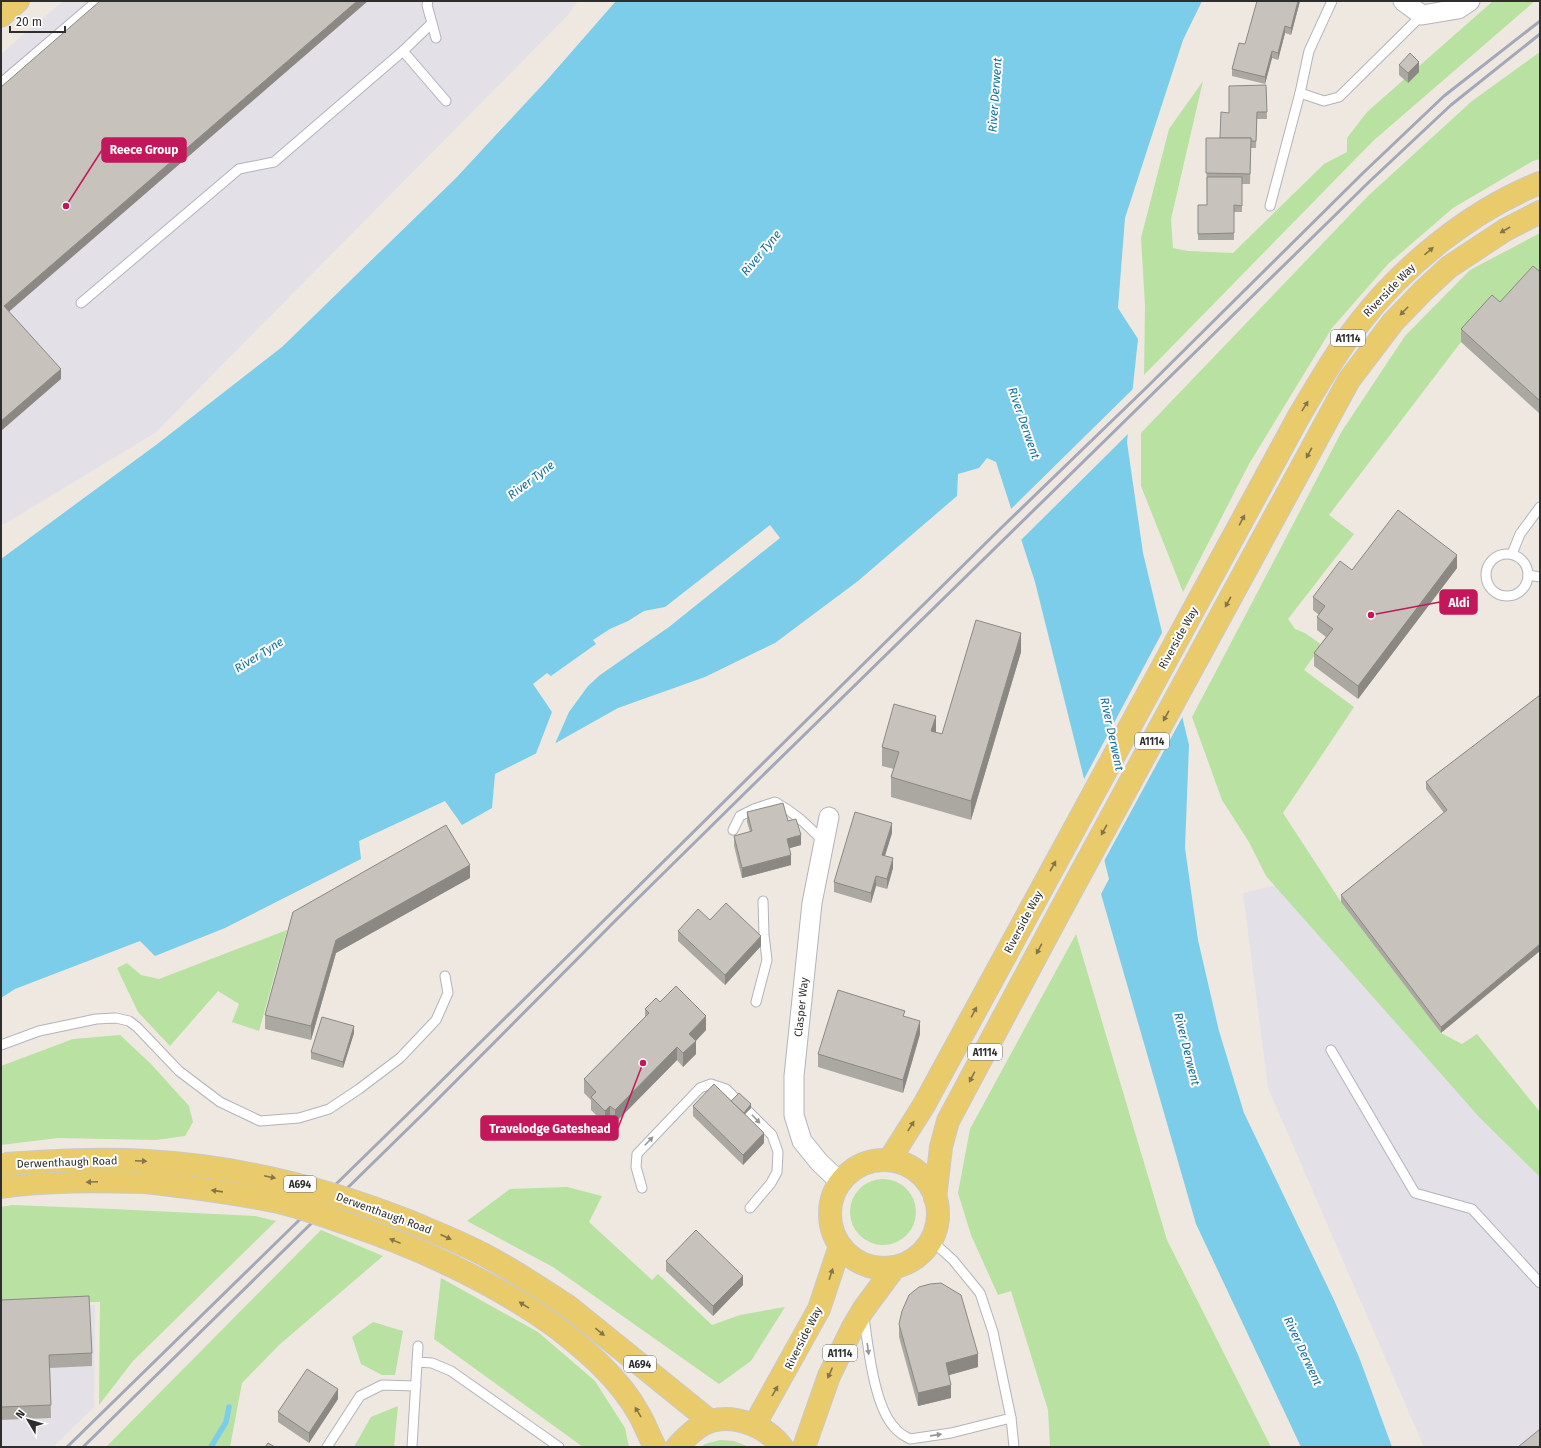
<svg xmlns="http://www.w3.org/2000/svg" width="1541" height="1448" font-family="'Fira Sans',sans-serif">
<rect width="100%" height="100%" fill="#eee8e1"/>
<g fill="#e3e1e7">
<path d="M63 1H578L568 15 155 433 1 526V54Z"/>
<path d="M1282 884 1540 1177V1447H1424L1268 1088 1243 893Z"/>
<path d="M1 1305H95L94 1407 53 1447H1Z"/>
</g>
<g fill="#b8e1a2">
<path d="M1493 1H1535L1373 141 1144 375 1145 305 1141 238 1169 129 1203 81 1171 219 1173 248 1188 251 1233 253 1324 164 1347 152V138L1367 112Z"/>
<path d="M1540 52V159L1533 161 1453 208 1388 264 1332 328 1249 464 1183 592 1141 486V433L1368 196 1472 101Z"/>
<path d="M1540 233V285L1492 308 1461 342 1329 515 1354 534 1288 619 1295 629 1305 633 1322 645 1304 670 1354 707 1283 813 1341 902 1441 1033 1462 1044 1477 1034 1540 1112V1177L1480 1118 1266 876 1249 842 1222 800 1192 717 1342 431 1405 336 1470 270Z"/>
<path d="M287 930 259 1031 232 1022 239 1004 218 991 170 1046 138 1012 117 968 127 963 141 975 159 979Z"/>
<path d="M1076 934 1167 1240 1271 1447H1050L1048 1410 1011 1291 998 1295 971 1235 958 1193 970 1129Z"/>
<path d="M120 1035 151 1064 189 1106 193 1122 185 1136 156 1140 58 1138 1 1145V1066L73 1039Z"/>
<circle cx="883" cy="1212" r="33"/>
<path d="M567 1187 602 1196 589 1222 652 1280 658 1274 712 1325 740 1315 785 1307 751 1361 719 1384 553 1267 467 1221 510 1189Z"/>
<path d="M12 1205 113 1209 255 1216 276 1221 133 1361 99 1405 100 1302 1 1304V1207Z"/>
<path d="M321 1230 383 1256 279 1345 242 1383 230 1447H106Z"/>
<path d="M441 1278 538 1332 595 1381 625 1428 629 1447H583L434 1339Z"/>
<path d="M373 1322 403 1331 395 1375H382L361 1364 352 1337Z"/>
<path d="M398 1406 394 1447H354L371 1417Z"/>
<path d="M720 1440 734 1441 749 1447H701L705 1444Z"/>
</g>
<path fill="#7bcde9" d="M616 1H1202L1183 40 1125 218 1118 308 1138 339 1127 442 1143 553 1189 745 1185 848 1198 940 1219 1031 1244 1113 1334 1300 1359 1357 1392 1447H1301L1196 1224 1101 894 1109 879 1035 582 996 462 987 458 979 468 958 474 957 496 858 581 775 643 705 677 618 708 545 749 495 774 492 808 462 825 445 801 359 841 361 859 225 928 155 956 140 941 15 989 1 998V559L156 445 282 347 456 178 547 80Z"/>
<g fill="#eee8e1">
<path d="M1135 387 1130 432 1020 541 1010 510Z"/>
<path d="M770 525 780 538 669 627 600 675 588 686 569 712 554 746 535 756 552 712 533 684 547 673 551 676 596 644 593 640 610 629 628 621 644 611 665 607Z"/>
<path d="M1164 629 1184 714 1103 863 1083 781Z"/>
</g>
<g fill="none" stroke-linecap="round" stroke-linejoin="round">
<path stroke="#7bcde9" stroke-width="5.5" d="M211 1447 226 1422 229 1407"/>
<g stroke="#b2b3bd" stroke-width="11">
<g id="service">
<path d="M428 1 427 5 436 38"/>
<path d="M403 51 446 101"/>
<path d="M1 83 97 1"/>
<path d="M1300 93 1324 101 1339 97 1422 15"/>
<path d="M1270 206 1300 93 1309 51 1332 1"/>
<path d="M81 303 239 169 274 162 403 51 432 23"/>
<circle cx="1507" cy="575" r="21"/>
<path d="M1512 554 1520 534 1540 507"/>
<path d="M1528 575 1540 577"/>
<path d="M733 830 740 816 754 809 775 802C797 814 807 825 824 842"/>
<path d="M756 1002 767 960 764 935 763 901"/>
<path d="M1 1045 39 1031 96 1019 116 1018 129 1021 137 1027 179 1071 220 1102 260 1121 299 1118 329 1109 359 1089 400 1058 436 1020 448 993 445 976"/>
<path d="M1331 1050 1415 1193 1472 1209 1540 1283"/>
<path d="M642 1188 636 1167 637 1154 700 1088 711 1084 726 1089 772 1135 778 1152 777 1172 771 1183 750 1208"/>
<path d="M932 1241 953 1260 980 1293 993 1332 1011 1418 1014 1447"/>
<path d="M864 1317C868 1346 874 1407 895 1428 898 1433 905 1436 910 1439L951 1433 1011 1418"/>
<path d="M417 1362 432 1363 451 1371 559 1447"/>
<path d="M327 1447 360 1396 382 1385 416 1386"/>
<path d="M412 1447 418 1346"/>
</g>
</g>
<g stroke="#b2b3bd" stroke-width="21">
<g id="minor">
<path d="M1403 1 1422 15 1458 9 1470 1"/>
<path d="M829 817 812 903 794 1076V1115L802 1141 819 1162 840 1182"/>
</g>
</g>
<g stroke="#c9c9c9" stroke-width="24">
<g id="primary">
<path d="M1 16 18 1"/>
<path d="M890 1159 924 1105 1299 416C1318 384 1337 351 1360 322 1405 264 1472 210 1540 183"/>
<circle cx="884" cy="1214" r="54"/>
<path d="M1 1187C48 1180 97 1181 145 1182"/>
<path d="M935 1198 941 1147 948 1121 1058 915 1349 380 1393 322 1424 290 1449 267 1505 230 1540 212"/>
<path d="M569 1307 710 1421"/>
<path d="M556 1327C588 1352 619 1378 639 1414 645 1424 649 1436 655 1447"/>
<path d="M755 1424 819 1309 840 1246"/>
<path d="M677 1447C686 1437 698 1425 711 1421 736 1414 767 1427 782 1447"/>
<path d="M804 1447 829 1376 853 1327 863 1310 894 1268"/>
</g>
</g>
<use href="#service" stroke="#fff" stroke-width="9"/>
<use href="#minor" stroke="#fff" stroke-width="19"/>
<use href="#primary" stroke="#eacb6b" stroke-width="22"/>
<g stroke="#a4a7b7" stroke-width="3">
<path d="M67 1447 419 1103 998 531 1147 387 1363 173 1444 96 1540 21"/>
<path d="M83 1447 426 1111 617 919 752 786 1370 181 1451 105 1540 34"/>
</g>
<g stroke="#c9c9c9" stroke-width="24" stroke-linecap="butt">
<g id="primary-bridge">
<path d="M5 1164C52 1161 99 1158 147 1161 240 1166 326 1188 413 1223 439 1234 465 1244 490 1258 518 1273 543 1290 569 1307"/>
<path d="M145 1182C190 1187 235 1193 279 1202 303 1208 326 1216 348 1224 422 1249 493 1282 556 1327"/>
</g>
</g>
<use href="#primary-bridge" stroke="#eacb6b" stroke-width="22"/>
</g>
<g fill="#aba8a2">
<path d="M1300 1 1291 35 1285 33 1278 60 1272 58 1265 84 1232 76V69L1245 44Z"/>
<path d="M1399 65 1419 72 1408 83 1399 75Z"/>
<path d="M1266 85 1267 119H1257L1256 148H1251L1250 184H1242V212H1234V240H1198V205H1207L1206 138H1220L1229 113Z"/>
<path d="M1540 272V414L1461 342V329L1500 302Z"/>
<path d="M1457 568 1358 699 1314 666V653L1326 637 1317 630V617L1319 615 1313 610V597L1352 570Z"/>
<path d="M1021 652 971 820 891 797V777L894 769 882 766V747L936 732 942 734Z"/>
<path d="M1540 695 1441 1033 1341 902V895L1444 813 1426 789V782Z"/>
<path d="M747 812 788 821 801 845 789 848 791 865 742 878 734 846V836L750 832 747 822Z"/>
<path d="M892 833 885 856 893 868 887 889 876 886 871 903 834 892V882Z"/>
<path d="M470 878 336 953 311 1040 265 1029V1015L293 912Z"/>
<path d="M710 920 761 946 725 985 678 941V931Z"/>
<path d="M645 1009 706 1030 696 1041V1054L683 1067 677 1060 615 1123 610 1119 605 1124 591 1110V1100L584 1093V1079L645 1017Z"/>
<path d="M905 1017 920 1034 903 1093 818 1067V1054Z"/>
<path d="M354 1033 343 1068 311 1059V1052Z"/>
<path d="M731 1101 751 1108 745 1114 764 1143 743 1165 693 1116V1106Z"/>
<path d="M666 1261 743 1285 713 1316 666 1271Z"/>
<path d="M1 1300 92 1353V1366L50 1368 51 1418 1 1420Z"/>
<path d="M899 1324 978 1367 949 1375 951 1398 918 1406 899 1337Z"/>
<path d="M338 1399 309 1443 278 1422V1412Z"/>
</g>
<g fill="#8b8884">
<path d="M357 1H368L4 316V306Z"/>
<path d="M1298 1H1300L1291 35V28Z"/>
<path d="M1285 26V33L1278 60V53Z"/>
<path d="M1272 51V58L1265 84V77Z"/>
<path d="M1419 62V72L1408 83V73Z"/>
<path d="M61 369V379L1 431V421Z"/>
<path d="M1457 555V568L1358 699V686Z"/>
<path d="M1021 633V652L971 820V801Z"/>
<path d="M936 716V736L931 731Z"/>
<path d="M892 823V833L882 865V855Z"/>
<path d="M801 835V845L787 849V839Z"/>
<path d="M791 855V865L742 878V868Z"/>
<path d="M893 858V868L887 889V879Z"/>
<path d="M470 865V878L336 953 311 1040V1026L336 940Z"/>
<path d="M876 876V886L871 903V893Z"/>
<path d="M761 936V946L725 985V975Z"/>
<path d="M1540 944V951L1441 1033V1027Z"/>
<path d="M706 1016V1030L689 1048V1034Z"/>
<path d="M920 1021V1034L903 1093V1080Z"/>
<path d="M354 1026V1033L343 1068V1062Z"/>
<path d="M696 1041V1054L683 1067V1053Z"/>
<path d="M677 1047V1060L615 1123V1110Z"/>
<path d="M751 1104V1108L740 1119V1116Z"/>
<path d="M610 1106V1119L605 1124V1111Z"/>
<path d="M764 1133V1143L743 1165V1155Z"/>
<path d="M743 1276V1285L713 1316V1306Z"/>
<path d="M978 1354V1367L946 1376V1363Z"/>
<path d="M951 1385V1398L918 1406V1393Z"/>
<path d="M338 1389V1399L309 1443V1433Z"/>
</g>
<g fill="#c7c3bc" stroke="#8b8884">
<path d="M100 1H357L4 306 61 369 1 421V87Z"/>
<path d="M1257 1H1298L1291 28 1285 26 1278 53 1272 51 1265 77 1232 69 1239 43 1245 44Z"/>
<path d="M1410 53 1419 62 1408 73 1399 65Z"/>
<path d="M1266 85 1267 112H1257L1256 141H1251V138H1220L1221 112 1229 113V86Z"/>
<path d="M1206 138H1251L1250 174 1206 173Z"/>
<path d="M1207 177H1242V206L1234 205V233L1198 234V205H1207Z"/>
<path d="M1533 266 1540 272V401L1461 329 1492 295 1500 302Z"/>
<path d="M1398 510 1457 555 1358 686 1314 653 1333 629 1317 617 1325 606 1313 597 1340 561 1352 570Z"/>
<path d="M976 620 1021 633 971 801 891 777 899 752 882 747 894 704 936 716 931 731 942 734Z"/>
<path d="M1540 695V944L1441 1027 1341 895 1447 810 1426 782Z"/>
<path d="M783 803 788 821 796 819 801 835 787 839 791 855 742 868 734 836 752 831 747 812Z"/>
<path d="M855 812 892 823 882 855 893 858 887 879 876 876 871 893 834 882Z"/>
<path d="M446 825 470 865 336 940 311 1026 265 1015 293 912Z"/>
<path d="M726 903 761 936 725 975 678 931 698 909 710 920Z"/>
<path d="M676 986 706 1016 689 1034 696 1041 683 1053 677 1047 615 1110 610 1106 605 1111 591 1097 596 1092 584 1079 649 1013 645 1009 656 998 660 1002Z"/>
<path d="M838 990 905 1011 903 1016 920 1021 903 1080 818 1054Z"/>
<path d="M322 1017 354 1026 343 1062 311 1052Z"/>
<path d="M714 1084 764 1133 743 1155 693 1106Z"/>
<path d="M739 1093 751 1104 744 1113 731 1101Z"/>
<path d="M696 1230 743 1276 713 1306 666 1261Z"/>
<path d="M941 1283 961 1295 978 1354 946 1363 951 1385 918 1393 899 1324 902 1311 909 1295 919 1287 930 1284Z"/>
<path d="M89 1296 92 1353 49 1355 51 1405 1 1407V1300Z"/>
<path d="M307 1369 338 1389 309 1433 278 1412Z"/>
<path d="M1540 1429V1447H1518Z"/>
<path d="M268 1443 275 1447H265Z"/>
</g>
<defs><path id="oneway-solid" d="M-6-.8H1V-3.2L6.5 0L1 3.2V.8H-6Z"/></defs>
<g fill="#837549">
<use href="#oneway-solid" transform="translate(1505 230) rotate(150)"/>
<use href="#oneway-solid" transform="translate(1429 251) rotate(-41)"/>
<use href="#oneway-solid" transform="translate(1404 311) rotate(134)"/>
<use href="#oneway-solid" transform="translate(1305 406) rotate(-58)"/>
<use href="#oneway-solid" transform="translate(1309 453) rotate(119)"/>
<use href="#oneway-solid" transform="translate(1242 520) rotate(-62)"/>
<use href="#oneway-solid" transform="translate(1228 602) rotate(119)"/>
<use href="#oneway-solid" transform="translate(1166 716) rotate(119)"/>
<use href="#oneway-solid" transform="translate(1104 830) rotate(119)"/>
<use href="#oneway-solid" transform="translate(1053 866) rotate(-61)"/>
<use href="#oneway-solid" transform="translate(1039 949) rotate(118)"/>
<use href="#oneway-solid" transform="translate(974 1012) rotate(-62)"/>
<use href="#oneway-solid" transform="translate(972 1077) rotate(118)"/>
<use href="#oneway-solid" transform="translate(911 1126) rotate(-58)"/>
<use href="#oneway-solid" transform="translate(141 1161) rotate(2)"/>
<use href="#oneway-solid" transform="translate(270 1177) rotate(12)"/>
<use href="#oneway-solid" transform="translate(92 1182) rotate(178)"/>
<use href="#oneway-solid" transform="translate(217 1191) rotate(-172)"/>
<use href="#oneway-solid" transform="translate(446 1237) rotate(24)"/>
<use href="#oneway-solid" transform="translate(395 1241) rotate(-158)"/>
<use href="#oneway-solid" transform="translate(831 1274) rotate(-72)"/>
<use href="#oneway-solid" transform="translate(524 1305) rotate(-148)"/>
<use href="#oneway-solid" transform="translate(600 1332) rotate(39)"/>
<use href="#oneway-solid" transform="translate(830 1373) rotate(114)"/>
<use href="#oneway-solid" transform="translate(775 1391) rotate(-60)"/>
<use href="#oneway-solid" transform="translate(638 1412) rotate(-121)"/>
</g>
<g fill="#969696">
<use href="#oneway-solid" transform="translate(756 1119) rotate(46)"/>
<use href="#oneway-solid" transform="translate(649 1141) rotate(-46)"/>
<use href="#oneway-solid" transform="translate(868 1349) rotate(82)"/>
<use href="#oneway-solid" transform="translate(936 1435) rotate(-8)"/>
</g>
<g text-anchor="middle" stroke-width="4" stroke-linejoin="round" paint-order="stroke">
<g fill="#fff" stroke="#6d6d6d" stroke-width="1">
<rect x="1331" y="330" width="34" height="16" rx="3"/>
<rect x="1135" y="733" width="34" height="16" rx="3"/>
<rect x="968" y="1044" width="34" height="16" rx="3"/>
<rect x="284" y="1176" width="32" height="16" rx="3"/>
<rect x="823" y="1345" width="34" height="16" rx="3"/>
<rect x="624" y="1356" width="32" height="16" rx="3"/>
</g>
<g font-size="10" font-weight="bold" fill="#2e2e2e">
<text x="1348" y="342">A1114</text>
<text x="1152" y="745">A1114</text>
<text x="985" y="1056">A1114</text>
<text x="300" y="1188">A694</text>
<text x="840" y="1357">A1114</text>
<text x="640" y="1368">A694</text>
</g>
<g font-size="11" fill="#2e2e2e" stroke="#fff">
<text transform="translate(1389 290) rotate(-46)" y="4">Riverside Way</text>
<text transform="translate(1178 638) rotate(-61)" y="4">Riverside Way</text>
<text transform="translate(1023 922) rotate(-62)" y="4">Riverside Way</text>
<text transform="translate(801 1007) rotate(-84)" y="4">Clasper Way</text>
<text transform="translate(67 1162) rotate(-2)" y="4">Derwenthaugh Road</text>
<text transform="translate(384 1213) rotate(20)" y="4">Derwenthaugh Road</text>
<text transform="translate(803 1338) rotate(-63)" y="4">Riverside Way</text>
</g>
<g font-size="12" font-style="italic" fill="#156e9a" stroke="#fff">
<text transform="translate(995 95) rotate(-86)" y="4">River Derwent</text>
<text transform="translate(761 253) rotate(-50)" y="4">River Tyne</text>
<text transform="translate(1024 423) rotate(71)" y="4">River Derwent</text>
<text transform="translate(531 480) rotate(-37)" y="4">River Tyne</text>
<text transform="translate(259 655) rotate(-32)" y="4">River Tyne</text>
<text transform="translate(1112 734) rotate(78)" y="4">River Derwent</text>
<text transform="translate(1187 1049) rotate(76)" y="4">River Derwent</text>
<text transform="translate(1303 1351) rotate(65)" y="4">River Derwent</text>
</g>
</g>
<path fill="none" stroke="#c2185b" stroke-width="1.5" d="M66 206L102 150M1371 615L1440 602M643 1063L618 1128"/>
<g fill="#c2185b" stroke="#fff" stroke-width="1.5">
<circle cx="66" cy="206" r="4"/>
<circle cx="1371" cy="615" r="4"/>
<circle cx="643" cy="1063" r="4"/>
</g>
<g fill="#c2185b" stroke="#c2185b" stroke-width="1.5">
<rect x="102" y="138" width="84" height="24" rx="4"/>
<rect x="1440" y="590" width="37" height="24" rx="4"/>
<rect x="481" y="1116" width="137" height="24" rx="4"/>
</g>
<g font-size="12" text-anchor="middle" font-weight="bold" fill="#fff">
<text x="144" y="154">Reece Group</text>
<text x="1459" y="607">Aldi</text>
<text x="550" y="1133">Travelodge Gateshead</text>
</g>
<rect width="1541" height="1448" fill="none" stroke="#2e2e2e" stroke-width="4"/>
<g transform="translate(28 1420) rotate(308)" stroke="#ffffff" stroke-width="3" paint-order="stroke">
<path d="M0-3L7 15L0 10L-7 15Z" fill="#2e2e2e"/>
<text y="-6" font-size="11" font-weight="bold" text-anchor="middle" fill="#2e2e2e">N</text>
</g>
<path d="M10 26v6h55v-6" fill="none" stroke="#2e2e2e" stroke-width="2"/>
<text x="16" y="26" font-size="12" fill="#2e2e2e" stroke="#ffffff" stroke-width="3" paint-order="stroke">20 m</text>
</svg>
